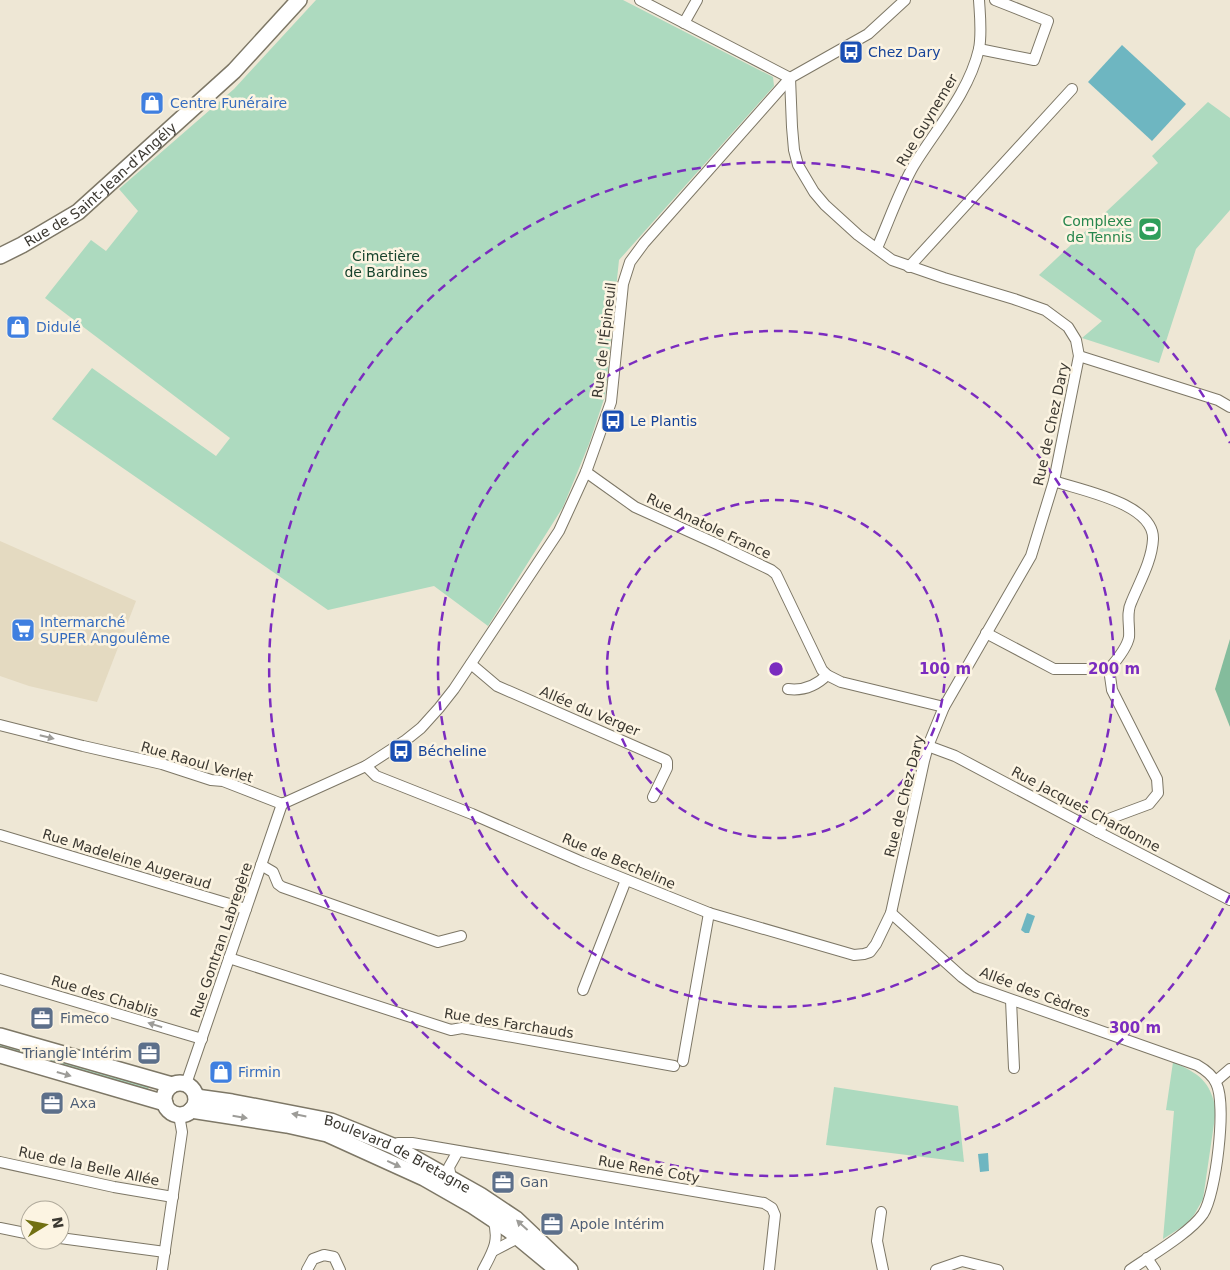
<svg xmlns="http://www.w3.org/2000/svg" width="1230" height="1270" font-family="'DejaVu Sans',sans-serif">
<rect width="100%" height="100%" fill="#eee7d5"/>
<path fill="#e4dac1" d="M0 541 136 601 97 702 29 686 0 676Z"/>
<g fill="#addabf">
<path d="M316 0H623L773 77 774 86 619 260 605 396 589 444 563 507 488 626 434 586 328 610 52 419 92 368 216 456 230 438 45 298 91 240 106 251 138 211 119 189 234 89Z"/>
<path d="M1208 102 1230 118V210L1196 249 1159 363 1082 338 1102 321 1039 275 1158 163 1152 156Z"/>
<path d="M0 1043 149 1086 147 1093 0 1049Z"/>
<path d="M1173 1062C1199 1074 1210 1080 1216 1110L1203 1199 1194 1215 1185 1225 1163 1239 1174 1111 1166 1110Z"/>
<path d="M834 1087 958 1106 964 1162 826 1145Z"/>
</g>
<path fill="#84bc9c" d="M1230 639V727L1215 689Z"/>
<g fill="#6eb6c1">
<path d="M1122 45 1186 104 1152 141 1088 82Z"/>
<path d="M1027 913 1035 916 1029 933H1025L1021 930Z"/>
<path d="M988 1153 989 1171 980 1172 978 1154Z"/>
</g>
<g fill="none" stroke-linecap="round" stroke-linejoin="round">
<g stroke="#7d7766" stroke-width="12">
<g id="minor">
<path d="M640 0 790 78"/>
<path d="M684 23 697 0"/>
<path d="M979 49 1034 60 1048 21 995 0"/>
<path d="M877 248C889 221 899 191 914 165 937 128 969 92 979 49 982 33 980 16 979 0"/>
<path d="M909 267 1072 89"/>
<path d="M1079 356 1218 400 1230 407"/>
<path d="M586 472 635 507 719 545 771 570 776 574 822 670 827 675 841 682 944 707"/>
<path d="M1054 481C1079 490 1154 503 1153 539 1152 561 1139 583 1131 603 1126 613 1130 626 1129 637 1127 648 1116 661 1109 669L1112 690 1157 779 1158 793 1149 804 1106 820 1098 832"/>
<path d="M986 633 1054 669H1109"/>
<path d="M471 664 497 686 666 760 667 762V768L653 797"/>
<path d="M788 689C804 691 816 686 827 675"/>
<path d="M0 725 83 746 162 764 211 780 223 781 282 804 366 766 406 740 421 728 439 708 454 689 559 531 586 472 611 402 623 284 630 262 644 243 790 78 868 34 905 0"/>
<path d="M928 746 955 756 1098 832 1230 900"/>
<path d="M366 766 376 776 472 814 582 862 709 913 854 955 864 954 870 952 876 944 891 913 924 761 928 746 944 707 1031 556 1054 481 1079 356 1076 340 1068 327 1045 310 1014 299 944 278 892 260 858 235 825 205 814 192 798 165 794 150 792 127 790 78"/>
<path d="M0 835 246 909"/>
<path d="M261 865 273 872 278 884 282 887 438 942 461 936"/>
<path d="M891 913 962 977 976 987 1197 1065C1204 1069 1212 1074 1216 1083 1227 1104 1216 1194 1203 1214 1190 1233 1150 1256 1130 1270"/>
<path d="M229 958 451 1030 462 1028 674 1066"/>
<path d="M0 979 202 1039"/>
<path d="M583 990 626 880"/>
<path d="M1011 1000 1014 1068"/>
<path d="M683 1061 709 913"/>
<path d="M1216 1081 1230 1069"/>
<path d="M186 1084 282 804"/>
<path d="M393 1146 398 1143H412L764 1203 772 1208 775 1215 769 1270"/>
<path d="M0 1162 114 1187 173 1197"/>
<path d="M451 1178 449 1167 458 1151"/>
<path d="M881 1212 877 1241 883 1270"/>
<path d="M0 1228 30 1234"/>
<path d="M60 1238 165 1252"/>
<path d="M493 1251 518 1238"/>
<path d="M1147 1258 1155 1270"/>
<path d="M162 1270 182 1132 179 1115"/>
<path d="M307 1270 313 1259 324 1255 334 1257 340 1270"/>
<path d="M483 1270C493 1251 500 1241 493 1219"/>
<path d="M936 1270 962 1261 998 1270"/>
</g>
</g>
<g stroke="#7d7766" stroke-width="18">
<g id="secondary">
<path id="s1" d="M0 256 22 245 78 212 234 71 299 0"/>
<path d="M0 1036 172 1085"/>
<path d="M0 1055 165 1103"/>
<circle cx="180" cy="1099" r="16"/>
<path id="s2" d="M196 1097 232 1102 331 1121 393 1146 480 1195 516 1219 570 1270"/>
<path d="M191 1110 287 1125 327 1134 424 1178 473 1206 509 1230 555 1268"/>
</g>
</g>
<use href="#minor" stroke="#fff" stroke-width="10"/>
<use href="#secondary" stroke="#fff" stroke-width="15"/>
</g>
<defs><path id="oneway-solid" d="M-6-.8H1V-3.2L6.5 0L1 3.2V.8H-6Z" transform="scale(1.25)"/></defs>
<g fill="#9d9c98">
<use href="#oneway-solid" transform="translate(47 737) rotate(14)"/>
<use href="#oneway-solid" transform="translate(155 1025) rotate(-163)"/>
<use href="#oneway-solid" transform="translate(64 1074) rotate(16)"/>
<use href="#oneway-solid" transform="translate(299 1115) rotate(-169)"/>
<use href="#oneway-solid" transform="translate(240 1117) rotate(9)"/>
<use href="#oneway-solid" transform="translate(394 1164) rotate(25)"/>
<use href="#oneway-solid" transform="translate(522 1225) rotate(-138)"/>
</g>
<g fill="none" stroke="#7b2cbf" stroke-width="2.5" stroke-dasharray="9 6">
<circle cx="776" cy="669" r="169"/>
<circle cx="776" cy="669" r="338"/>
<path d="M1230 895A507 507 0 1 1 1230 443"/>
</g>
<defs>
<g id="bus-square" transform="scale(1.25)"><rect x="-9" y="-9" width="18" height="18" rx="4" fill="#1a4fb4" stroke="#fcf4e2"/><path d="M-5-6H5V4H4V6H2V4H-2V6H-4V4H-5ZM-3.5-4V0h7V-4ZM-3.5 1.2v1.5H-2V1.2ZM2 1.2v1.5H3.5V1.2Z" fill="#fff"/></g>
<g id="shop-square" transform="scale(1.25)"><rect x="-9" y="-9" width="18" height="18" rx="4" fill="#3f7fe0" stroke="#fcf4e2"/><path d="M-5-2.5h2.3a2.7 3.5 0 0 1 5.4 0H5L5.5 6h-11ZM-1.5-2.5h3a1.5 2.3 0 0 0-3 0Z" fill="#fff"/></g>
<g id="stadium-square" transform="scale(1.25)"><rect x="-9" y="-9" width="18" height="18" rx="4" fill="#2e9e5b" stroke="#fcf4e2"/><path d="M0-5a6.5 5 0 1 0 0 10a6.5 5 0 1 0 0-10ZM-3.5-1.8h7v3.6h-7Z" fill="#fff"/></g>
<g id="supermarket-square" transform="scale(1.25)"><rect x="-9" y="-9" width="18" height="18" rx="4" fill="#3f7fe0" stroke="#fcf4e2"/><path d="M-6-5.5h2.5l.6 2H6L4.5 2H-2.5L-4.4-4H-6ZM-1.5 3.2a1.3 1.3 0 1 0 .1 0ZM3 3.2a1.3 1.3 0 1 0 .1 0Z" fill="#fff"/></g>
<g id="office-square" transform="scale(1.25)"><rect x="-9" y="-9" width="18" height="18" rx="4" fill="#5c6f8a" stroke="#fcf4e2"/><path d="M-6-3h4V-5.5h4V-3h4V5H-6ZM-1-4.5V-3h2v-1.5ZM-6 0V1H6V0Z" fill="#fff"/></g>
</defs>
<g fill-rule="evenodd">
<use href="#bus-square" x="851" y="52"/>
<use href="#shop-square" x="152" y="103"/>
<use href="#stadium-square" x="1150" y="229"/>
<use href="#shop-square" x="18" y="327"/>
<use href="#bus-square" x="613" y="421"/>
<use href="#supermarket-square" x="23" y="630"/>
<use href="#bus-square" x="401" y="751"/>
<use href="#office-square" x="42" y="1018"/>
<use href="#office-square" x="149" y="1053"/>
<use href="#shop-square" x="221" y="1072"/>
<use href="#office-square" x="52" y="1103"/>
<use href="#office-square" x="503" y="1182"/>
<use href="#office-square" x="552" y="1224"/>
</g>
<g text-anchor="middle" stroke-width="5" stroke-linejoin="round" paint-order="stroke">
<g font-size="14" fill="#164399" stroke="#fcf4e2" text-anchor="start">
<text x="868" y="57">Chez Dary</text>
<text x="630" y="426">Le Plantis</text>
<text x="418" y="756">Bécheline</text>
</g>
<g font-size="14" fill="#366cbe" stroke="#fcf4e2" text-anchor="start">
<text x="170" y="108">Centre Funéraire</text>
<text x="36" y="332">Didulé</text>
<text x="40" y="627">Intermarché<tspan x="40" dy="16">SUPER Angoulême</tspan></text>
<text x="238" y="1077">Firmin</text>
</g>
<g font-size="14" fill="#3b3831" stroke="#fcf4e2">
<text transform="translate(927 120) rotate(-59)" y="5">Rue Guynemer</text>
<text dy="5" stroke="none"><textPath href="#s1" startOffset="124">Rue de Saint-Jean-d'Angély</textPath></text>
<text transform="translate(604 340) rotate(-83)" y="5">Rue de l'Épineuil</text>
<text transform="translate(1051 424) rotate(-78)" y="5">Rue de Chez Dary</text>
<text transform="translate(709 526) rotate(25)" y="5">Rue Anatole France</text>
<text transform="translate(590 711) rotate(23)" y="5">Allée du Verger</text>
<text transform="translate(197 762) rotate(16)" y="5">Rue Raoul Verlet</text>
<text transform="translate(904 796) rotate(-76)" y="5">Rue de Chez Dary</text>
<text transform="translate(1086 809) rotate(28)" y="5">Rue Jacques Chardonne</text>
<text transform="translate(127 859) rotate(17)" y="5">Rue Madeleine Augeraud</text>
<text transform="translate(619 861) rotate(23)" y="5">Rue de Becheline</text>
<text transform="translate(221 940) rotate(-71)" y="5">Rue Gontran Labregère</text>
<text transform="translate(1035 992) rotate(21)" y="5">Allée des Cèdres</text>
<text transform="translate(105 996) rotate(17)" y="5">Rue des Chablis</text>
<text transform="translate(509 1023) rotate(9)" y="5">Rue des Farchauds</text>
<text dy="5" stroke="none"><textPath href="#s2" startOffset="211">Boulevard de Bretagne</textPath></text>
<text transform="translate(89 1166) rotate(12)" y="5">Rue de la Belle Allée</text>
<text transform="translate(649 1169) rotate(10)" y="5">Rue René Coty</text>
</g>
<g font-size="14" fill="#27864d" stroke="#fcf4e2" text-anchor="end">
<text x="1132" y="226">Complexe<tspan x="1132" dy="16">de Tennis</tspan></text>
</g>
<g font-size="14" fill="#17432d" stroke="#fcf4e2">
<text x="386" y="261">Cimetière<tspan x="386" dy="16">de Bardines</tspan></text>
</g>
<g font-size="14" fill="#4e5e75" stroke="#fcf4e2" text-anchor="start">
<text x="60" y="1023">Fimeco</text>
<text x="132" y="1058" text-anchor="end">Triangle Intérim</text>
<text x="70" y="1108">Axa</text>
<text x="520" y="1187">Gan</text>
<text x="570" y="1229">Apole Intérim</text>
</g>
</g>
<circle cx="776" cy="669" r="8" fill="#7b2cbf" stroke="#fcf4e2" stroke-width="2.5"/>
<g font-size="15" text-anchor="middle" font-weight="bold" fill="#7b2cbf" stroke="#fcf4e2" stroke-width="5" stroke-linejoin="round" paint-order="stroke">
<text x="945" y="674">100 m</text>
<text x="1114" y="674">200 m</text>
<text x="1135" y="1033">300 m</text>
</g>
<g transform="translate(45 1225) rotate(80)"><circle r="24" fill="#fcf4e2" stroke="#afa99b"/>
<path d="M0-4L9 19L0 12L-9 19Z" fill="#717012"/>
<text y="-8" font-size="14" font-weight="bold" text-anchor="middle" fill="#3b3831">N</text>
</g>
</svg>
